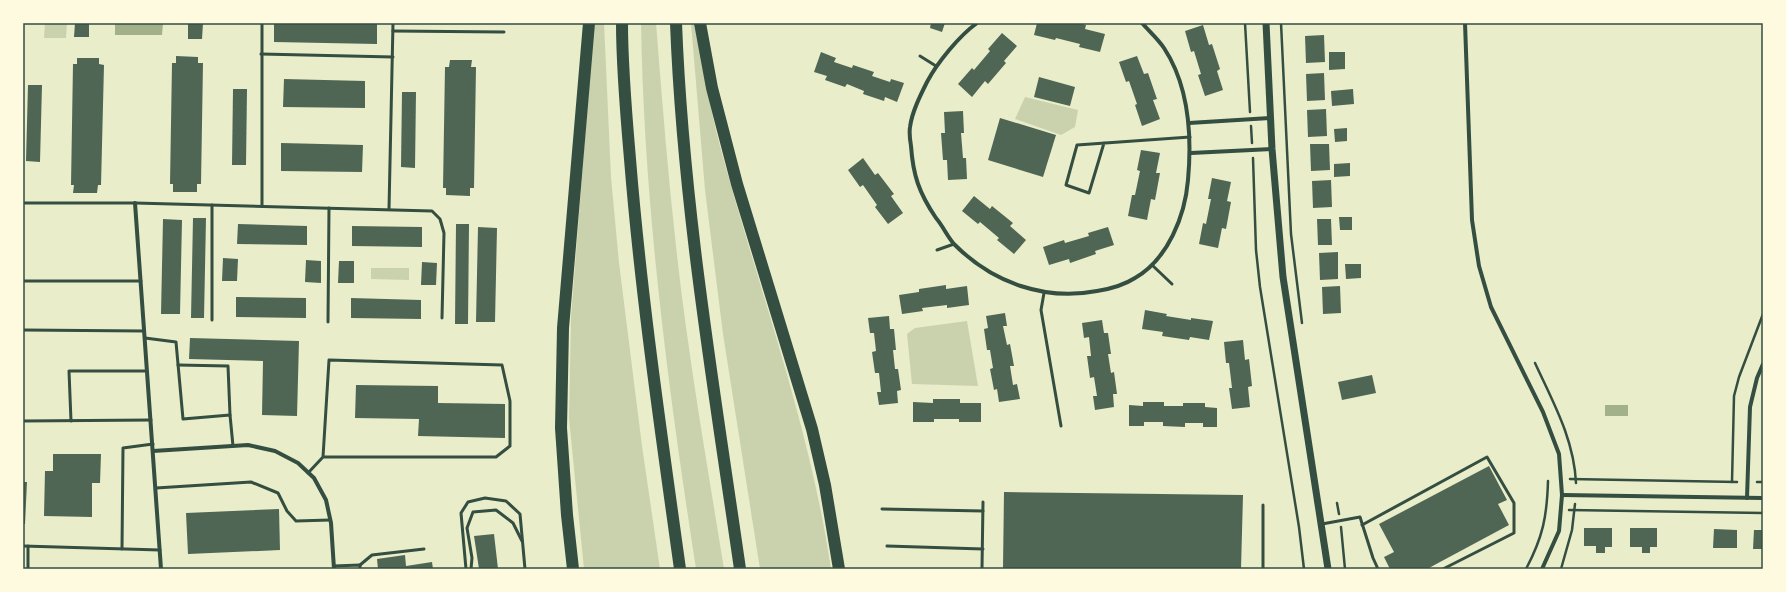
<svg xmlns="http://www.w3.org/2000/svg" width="1786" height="592" font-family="Signika,sans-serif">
<rect width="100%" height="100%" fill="#e9edc9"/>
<g fill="#cad2ad">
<path d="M45 23H67L66 38H44Z"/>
<path d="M594 23H604L611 177 619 263 642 446 660 569H584L569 418 571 317Z"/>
<path d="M641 23H656C664 125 672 226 686 327 697 408 711 488 724 569H696C668 388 644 206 641 23Z"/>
<path d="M691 23H695C703 66 710 109 721 150 759 290 810 426 831 569H760L723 334 705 190Z"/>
<path d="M1025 97 1078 110 1075 127 1061 135 1015 119Z"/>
<path d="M371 268H409V280L371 279Z"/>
<path d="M967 321 978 386 912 384 907 334 915 328Z"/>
</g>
<g fill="#a3b18a">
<path d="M115 23H163L162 35H115Z"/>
<rect x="1605" y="405" width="23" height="11"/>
</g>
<g fill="#4f6655">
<path d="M75 23H89V37H74Z"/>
<path d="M188 23H203L202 39H188Z"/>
<path d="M274 23H377V44L274 42Z"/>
<path d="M931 23H945L942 32 930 28Z"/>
<path d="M1037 23H1079L1086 25 1085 29 1105 34 1100 52 1079 47 1080 44 1056 38 1055 40 1034 35Z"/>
<path d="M1203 25 1209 45 1212 44 1220 69 1217 71 1223 90 1205 96 1198 75 1201 74 1194 51 1191 52 1185 31Z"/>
<path d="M1002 33 1017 46 1004 61 1006 63 988 84 985 81 972 97 958 84 972 68 974 70 990 51 988 49Z"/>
<path d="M1324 35 1325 62 1306 63 1305 36Z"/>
<path d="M821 52 836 58 834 62 852 68 853 65 874 72 872 76 890 82 891 79 904 83 897 102 885 97 884 101 863 94 864 91 847 84 845 87 825 80 827 76 814 72Z"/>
<path d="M1329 52H1345V69L1329 70Z"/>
<path d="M176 56 198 57V63H203L201 184H197V192H173V184H170L172 63H176Z"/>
<path d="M1137 56 1144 74 1148 73 1157 99 1153 100 1160 119 1142 126 1135 105 1137 104 1129 81 1126 82 1119 62Z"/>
<path d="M77 58H99V64L104 65 101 185H98L97 193H73L74 185H71L73 64H77Z"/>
<path d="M450 60H472L471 67H476L474 188H470V196L446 195V188H443L445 67H449Z"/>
<path d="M1324 73 1325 100 1307 101 1306 74Z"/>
<path d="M1039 77 1075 87 1070 106 1034 97Z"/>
<path d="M284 79 365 81V108L283 107Z"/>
<path d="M28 85H42L40 162 26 161Z"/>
<path d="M233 89H247L246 165H232Z"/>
<path d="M1353 89 1354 104 1332 106 1331 91Z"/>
<path d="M402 92H416L415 168 401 167Z"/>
<path d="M1326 109 1327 136 1308 137 1307 110Z"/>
<path d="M963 111 964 133H961L963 158H966L967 179 948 180 947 160H943L941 133H945L944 112Z"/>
<path d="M1000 118 1056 135 1043 177 988 160Z"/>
<path d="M1347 128V141L1335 142 1334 129Z"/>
<path d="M281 143 363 145 362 172 281 171Z"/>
<path d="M1310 144H1329L1330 170 1311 171Z"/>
<path d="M1141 150 1160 153 1156 173H1160L1155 200 1151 199 1147 220 1128 216 1132 195H1135L1140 171 1137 170Z"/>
<path d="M863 158 875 175 878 173 894 194 891 196 903 213 888 224 875 207 877 205 863 185 860 187 848 170Z"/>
<path d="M1350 163V176L1334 177V164Z"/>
<path d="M1212 178 1231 182 1227 201 1231 202 1226 229 1222 228 1218 248 1199 244 1203 223 1206 224 1211 199H1208Z"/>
<path d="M1331 180 1332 207 1313 208 1312 181Z"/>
<path d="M974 196 990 209 992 206 1013 223 1010 226 1026 240 1014 254 997 240 999 238 980 222 978 224 962 211Z"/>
<path d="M1339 217H1352V230H1340Z"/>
<path d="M193 218H206L204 318H191Z"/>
<path d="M163 219 182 220 180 314H161Z"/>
<path d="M1317 219H1331L1332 245H1318Z"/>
<path d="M238 224 307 226V245L237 244Z"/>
<path d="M456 224H469L468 324H455Z"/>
<path d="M352 226 422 227V247L352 246Z"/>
<path d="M478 227 497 228 495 322H476Z"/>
<path d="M1108 227 1114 245 1095 251 1096 254 1070 263 1069 259 1049 265 1043 247 1064 240 1065 243 1089 236 1088 233Z"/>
<path d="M1338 252V279L1320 280 1319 253Z"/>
<path d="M223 258 238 259 237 281H222Z"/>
<path d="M306 260 321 261V283L305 282Z"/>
<path d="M339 261H354V283H338Z"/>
<path d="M422 262 437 263 436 285H421Z"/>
<path d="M1345 264H1361V278L1346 279Z"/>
<path d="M946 285V289L967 286 969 305 947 308V305L922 308 923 311 902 314 899 295 919 292V289Z"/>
<path d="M1340 286 1341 313 1323 314 1322 287Z"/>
<path d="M236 297 306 298V318L236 317Z"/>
<path d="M351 298 421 300V319L351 318Z"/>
<path d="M1145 310 1167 314 1166 316 1191 320V318L1213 321 1209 340 1190 337 1189 340 1162 336 1163 332 1142 329Z"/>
<path d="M1005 313 1007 326H1003L1007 345 1010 344 1014 366H1010L1013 385 1017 384 1020 399 999 402 997 389 994 390 990 369 993 368 990 350H987L984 329 988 328 986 316Z"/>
<path d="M889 316 890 329H894L896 350H893L895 369H898L901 390 897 391 898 403 879 405 877 392H881L879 373H875L872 352 876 351 874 333H870L868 318Z"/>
<path d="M1102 320 1104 333H1108L1111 354H1108L1111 373 1114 372 1117 394H1113L1114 407 1095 410 1093 396H1097L1094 377 1090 378 1087 356H1091L1089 337 1084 338 1082 323Z"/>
<path d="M190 338 299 341 297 416 262 415 263 361 189 359Z"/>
<path d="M1243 340 1245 360 1249 359 1252 386 1248 387 1250 407 1232 409 1229 388H1232L1229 363H1226L1224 342Z"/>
<path d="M1372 375 1376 393 1342 400 1338 382Z"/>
<path d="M356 385 438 386V403L505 404V438L418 436 419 419 355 418Z"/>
<path d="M933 399H960V403H981V422H959V419H934V422H913V402L933 403Z"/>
<path d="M1143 402H1164V406H1183V403H1205V407L1217 408V427H1203V423H1185V427L1163 426V422H1144V426H1129V405L1143 406Z"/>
<path d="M53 454H101L100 483H92V517L44 516 45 471H53Z"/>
<path d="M1489 466 1507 500 1498 504 1509 525 1427 569H1390L1384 557 1394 552 1379 524Z"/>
<path d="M23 482H27L25 524H23Z"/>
<path d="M1004 492 1243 495 1241 569 1003 568Z"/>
<path d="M279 509 280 550 188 554 186 513Z"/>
<path d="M1584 528H1612V547H1605V553H1596V546H1584Z"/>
<path d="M1630 528H1657V547H1650V553H1642V547H1630Z"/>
<path d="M1714 529 1737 530V548H1713Z"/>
<path d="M1754 530H1763V549H1753Z"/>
<path d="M494 534 498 569H479L474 536Z"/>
<path d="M405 555 406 566 432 562 433 569H378L377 559Z"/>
</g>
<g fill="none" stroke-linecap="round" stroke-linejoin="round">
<g stroke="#344e41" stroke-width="2.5">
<path d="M1245 23 1250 112"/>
<path d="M1281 23 1291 234 1302 323"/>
<path d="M1251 126 1252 143"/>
<path d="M1253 158 1256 250 1260 287 1299 527 1304 569"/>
<path d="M1535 363C1553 402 1574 439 1576 483"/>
<path d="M1570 479 1737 482"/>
<path d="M1732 482 1734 396 1739 377 1763 314"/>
<path d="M1757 482H1763"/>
<path d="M1337 503 1339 514"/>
<path d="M1569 510 1763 513"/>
<path d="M1341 527 1345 569"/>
<path d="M1526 569C1543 537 1547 516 1548 481"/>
<path d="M1561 569 1572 530 1575 504"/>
</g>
<g stroke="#344e41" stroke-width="3">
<path d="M393 31 504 32"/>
<path d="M261 54 393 57"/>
<path d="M920 56 936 66"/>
<path d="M1104 143 1089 193 1066 185 1077 145 1190 137"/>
<path d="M23 203H135L432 211 440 219 444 233 442 318"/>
<path d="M262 206V23"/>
<path d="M389 209 393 23"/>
<path d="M937 250 954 244"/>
<path d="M1152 265 1172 284"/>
<path d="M23 281H141"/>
<path d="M1044 293 1041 310 1061 426"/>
<path d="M212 320V205"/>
<path d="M328 322 329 208"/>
<path d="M23 330 144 331"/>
<path d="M145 338 176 342 183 419 230 415 233 446"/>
<path d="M178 365 228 366 230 415"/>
<path d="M23 421 151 420"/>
<path d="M71 421 69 371H147"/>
<path d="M308 473 323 457 329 360 502 365 510 401V446L496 457H323"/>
<path d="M156 488 251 482 278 493 287 511 296 521 330 520"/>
<path d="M882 509 983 511"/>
<path d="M1322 524 1360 517 1373 558 1378 569"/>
<path d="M1362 525 1487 457 1514 503V533L1443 569"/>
<path d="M23 546 160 550"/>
<path d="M887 546 983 549"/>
<path d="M122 549 123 448 153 444"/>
<path d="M360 565 372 555 424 549"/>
<path d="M334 566 360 565V569"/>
<path d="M28 569V546"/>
<path d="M466 569 461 513 468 502 485 498 506 501 520 514 525 569"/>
<path d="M471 569 472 558 467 528 473 512 496 510 513 523 522 541"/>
<path d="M982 569 983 502"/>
<path d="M1263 569V505"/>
</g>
<g stroke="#344e41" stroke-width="4">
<path d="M977 23C959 36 937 63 927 82 920 96 912 112 910 127 909 133 910 140 911 146 913 175 919 193 936 218 943 226 948 238 955 245 993 283 1045 301 1097 291 1110 289 1124 285 1135 278 1168 259 1185 216 1188 180 1192 136 1189 86 1164 48 1158 39 1149 31 1142 23"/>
<path d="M1465 23 1472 220 1479 266 1491 307 1543 412 1559 454 1562 495 1559 531 1542 569"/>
<path d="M1189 123 1270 118"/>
<path d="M1191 153 1272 149"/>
<path d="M135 203 161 569"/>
<path d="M153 451 248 445 275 451 298 463 314 478 326 500 331 523 334 569"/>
<path d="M1562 495 1763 498"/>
<path d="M1747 498 1750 407 1757 378 1763 364"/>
</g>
<path stroke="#344e41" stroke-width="7" d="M1266 23 1272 149 1283 277 1328 569"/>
<g stroke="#344e41" stroke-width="12">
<path d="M622 23C622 68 626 113 630 159 641 296 661 432 680 569"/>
<path d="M676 23C683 206 714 388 740 569"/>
<path d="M700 23 712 88 737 184 812 429 825 485 839 569"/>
<path d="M573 569 567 515 561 428 563 328 589 23"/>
</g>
</g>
<rect width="1786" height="592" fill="none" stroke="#fefae0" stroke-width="48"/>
<rect x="24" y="24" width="1738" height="544" fill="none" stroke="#344e41" stroke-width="1.5"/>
</svg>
